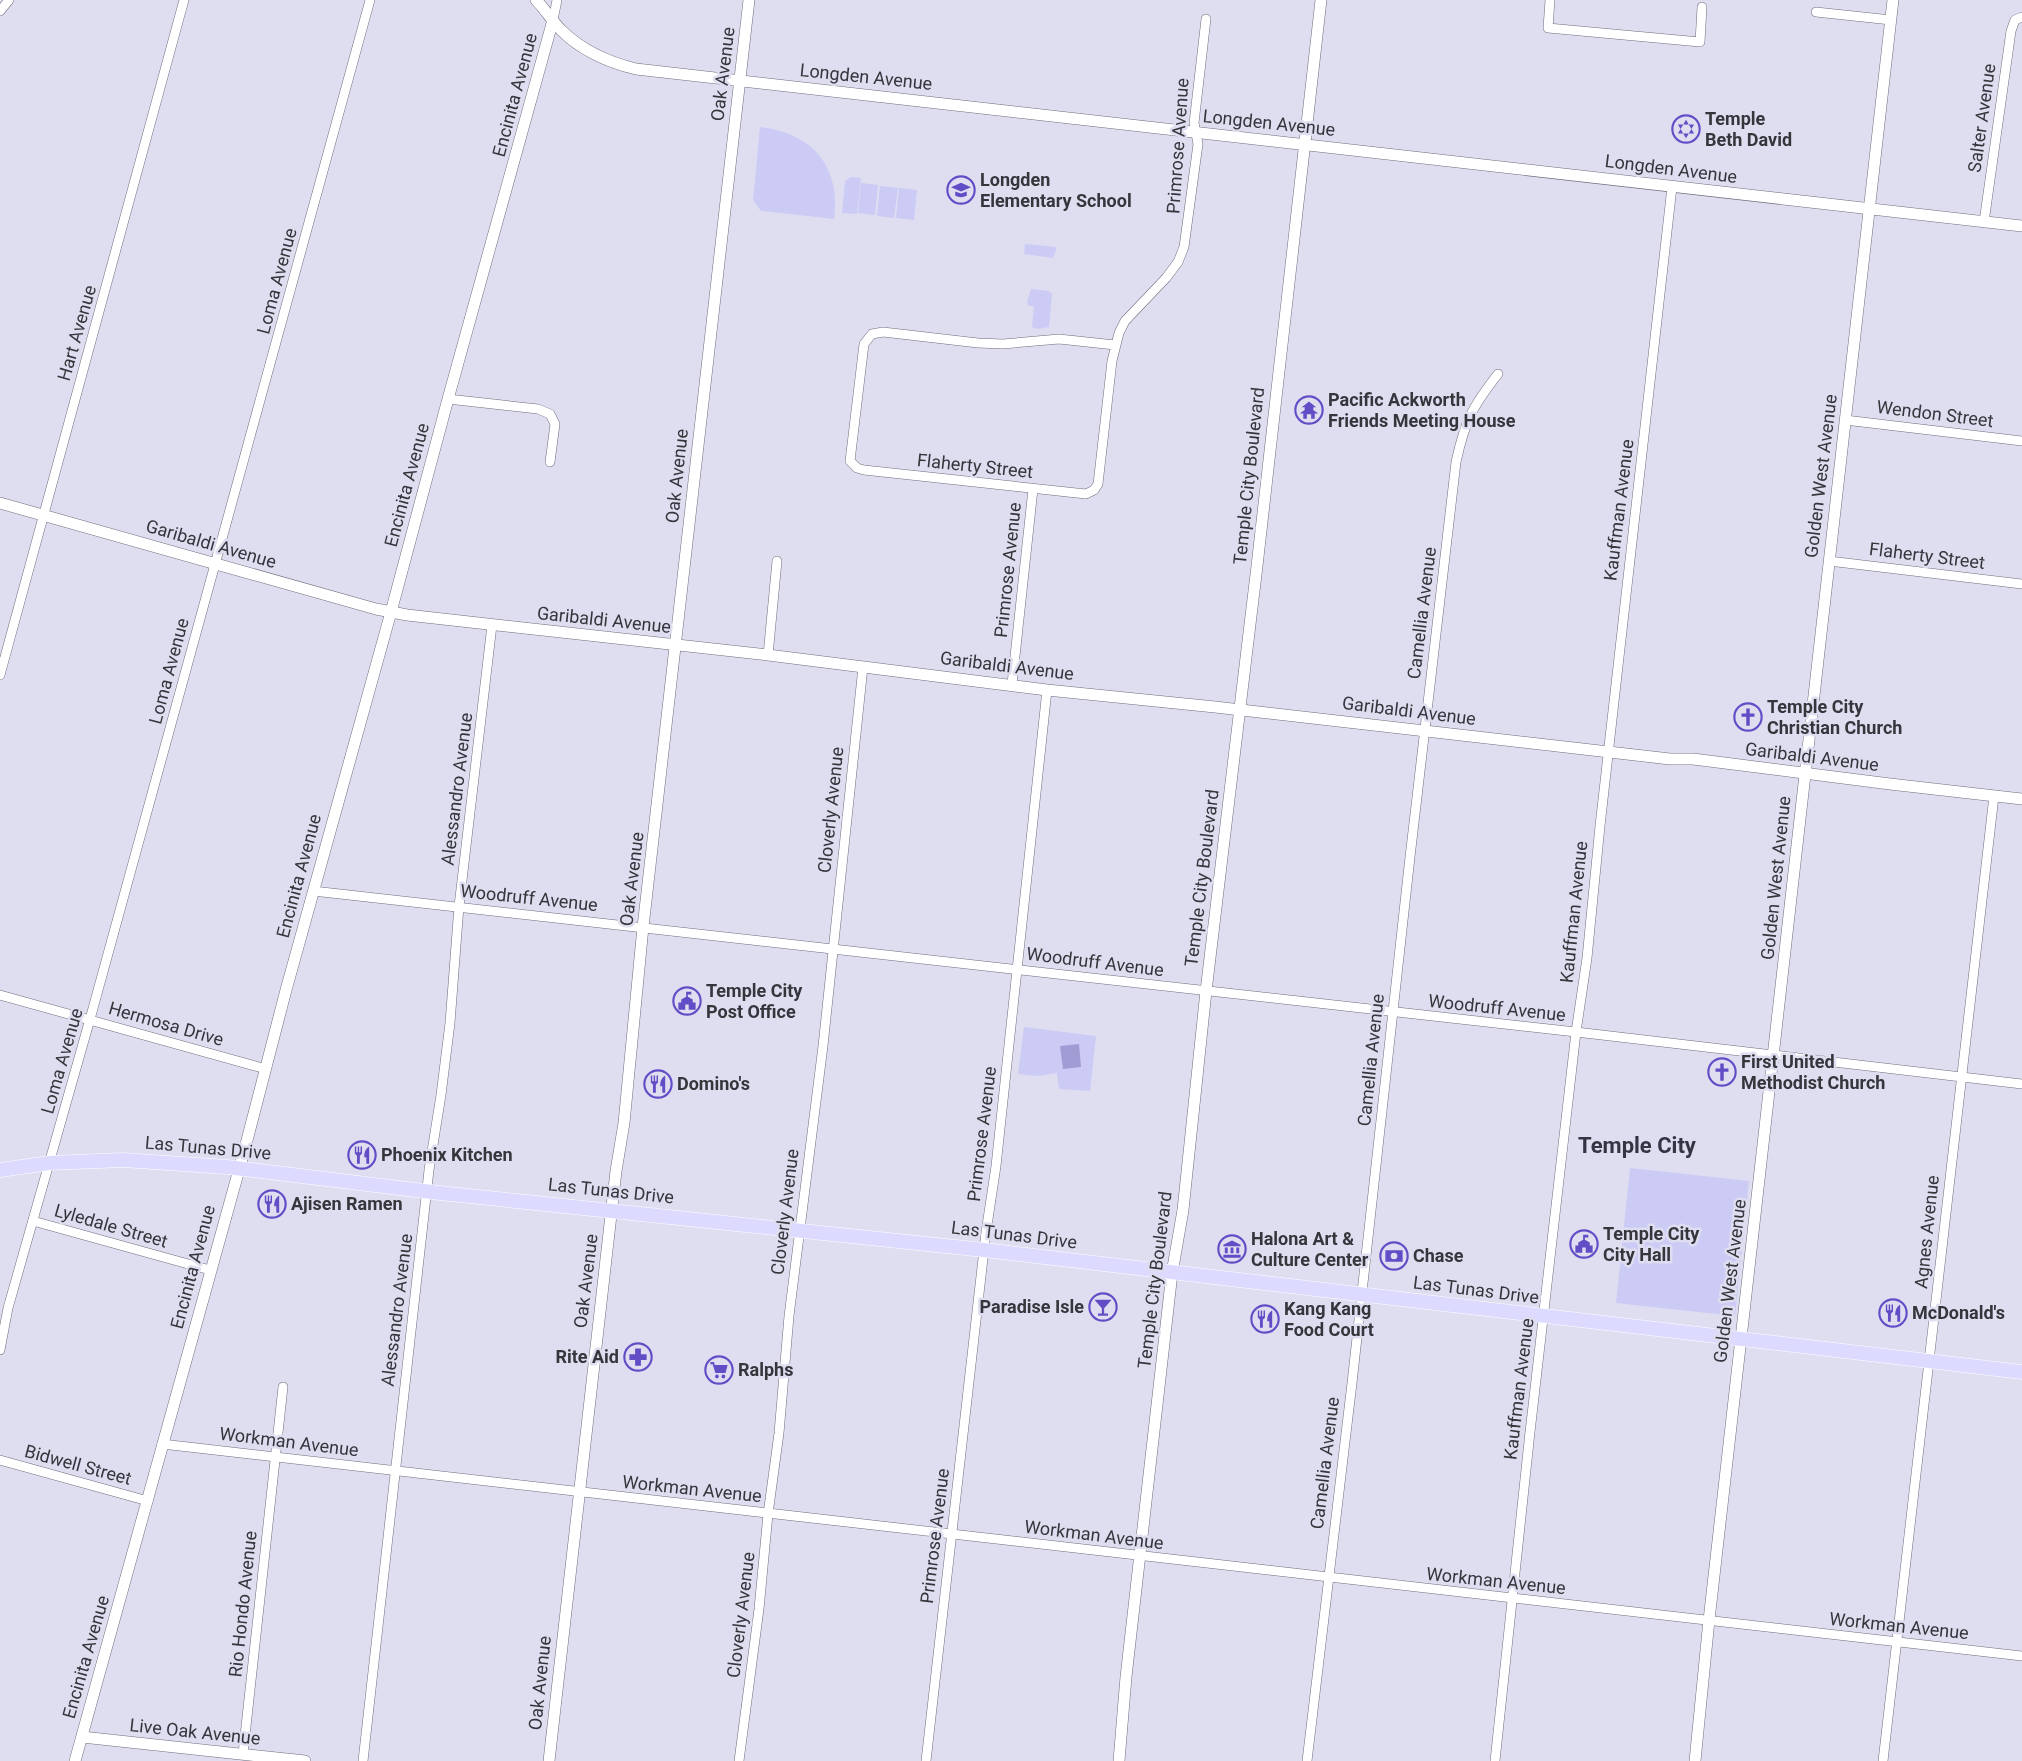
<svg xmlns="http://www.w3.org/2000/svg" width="2022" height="1761" font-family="Roboto,sans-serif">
<rect width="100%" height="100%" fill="#dedef0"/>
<g fill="#cccbf6">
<path d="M760 127C812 133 841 166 834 219L761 211 753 200Z"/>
<path d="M851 177 861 178 857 214 842 213 845 181Z"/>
<path d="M861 183 878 185 875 215 858 213Z"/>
<path d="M880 186 898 188 894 218 877 216Z"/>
<path d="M899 188 917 190 914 220 896 218Z"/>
<path d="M1025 244 1057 247 1053 258 1024 254Z"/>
<path d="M1031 289 1049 291 1052 294 1049 327 1037 329 1032 327 1034 306H1029L1027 302Z"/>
<path d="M1024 1027 1096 1036 1090 1091 1059 1089 1057 1073 1038 1076 1018 1074Z"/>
<path d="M1630 1168 1749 1181 1735 1316 1616 1303Z"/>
</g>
<path fill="#9f9dd4" d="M1079 1044 1081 1067 1063 1069 1060 1046Z"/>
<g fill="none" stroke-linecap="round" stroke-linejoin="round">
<g stroke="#6e6d7d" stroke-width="10">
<g id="street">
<path d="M1550 0 1548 28 1700 42 1702 7"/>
<path d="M0 11 9 0"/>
<path d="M1816 12 1891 20"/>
<path d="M553 20 557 0"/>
<path d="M1984 222 2011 31 2015 20 2022 17"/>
<path d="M1115 345 1059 339 1003 344 978 343 883 332 872 334 864 344 850 461 857 468 864 470 1086 494 1094 490 1098 484 1112 361 1119 333 1125 321 1166 278 1178 262 1184 247 1198 144 1194 123 1206 19"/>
<path d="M448 399 538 409 550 414 555 424 550 462"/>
<path d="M1845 420 2022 441"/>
<path d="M1829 561 2022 584"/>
<path d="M768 655 777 561"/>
<path d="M0 675 184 0"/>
<path d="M1012 684 1033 489"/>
<path d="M313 891 1576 1032 2022 1084"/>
<path d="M0 995 266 1069"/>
<path d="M33 1221 210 1270"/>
<path d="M0 1350 8 1308 92 1012 370 0"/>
<path d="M162 1444 2022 1656"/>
<path d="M0 1460 148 1501"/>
<path d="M243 1754 283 1387"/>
<path d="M363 1761 429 1170 441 1095 450 1023 459 906 492 625"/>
<path d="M739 1761 759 1609 768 1514 779 1433 789 1316 823 1046 863 667"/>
<path d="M926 1761 986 1232 996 1166 1047 690"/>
<path d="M1307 1761 1352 1383 1410 857 1456 462C1465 421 1472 407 1498 374"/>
<path d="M1495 1761 1530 1432 1576 1032 1587 958 1600 826 1672 187"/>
<path d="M1883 1761 1994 796"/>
</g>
</g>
<g stroke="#6e6d7d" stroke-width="12">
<g id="secondary">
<path d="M536 0C545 9 552 21 561 30 582 51 607 62 636 69L2022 226"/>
<path d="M0 503 376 609 407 615 768 655 1047 690 1215 707 1670 759H1693L1890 784 2022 799"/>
<path d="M82 1737 305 1761"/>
<path d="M75 1761 245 1148 286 990 391 612 448 399 553 20"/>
<path d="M549 1761 616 1171 624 1123 643 927 749 0"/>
<path d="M1119 1761 1126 1677 1172 1273 1183 1210 1206 991 1257 566 1321 0"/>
<path d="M1695 1761 1709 1620 1893 0"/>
</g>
</g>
<g stroke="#fff" stroke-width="15">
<path id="primary" d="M0 1170 49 1163 123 1160 227 1167 440 1193 984 1250 2022 1372"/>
</g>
<use href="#street" stroke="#fff" stroke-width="9"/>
<use href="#secondary" stroke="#fff" stroke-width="11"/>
<use href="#primary" stroke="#dcdaff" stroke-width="14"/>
</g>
<defs>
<g id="synagogue-ring" transform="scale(1.4375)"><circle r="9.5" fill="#dedef0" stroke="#624dc6" stroke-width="1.5"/><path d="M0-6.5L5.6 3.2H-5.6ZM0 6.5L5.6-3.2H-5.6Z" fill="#624dc6"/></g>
<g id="school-ring" transform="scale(1.4375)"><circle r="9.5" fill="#dedef0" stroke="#624dc6" stroke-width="1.5"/><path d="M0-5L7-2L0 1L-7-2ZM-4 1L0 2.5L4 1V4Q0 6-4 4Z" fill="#624dc6"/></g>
<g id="temple-ring" transform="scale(1.4375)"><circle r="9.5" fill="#dedef0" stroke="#624dc6" stroke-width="1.5"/><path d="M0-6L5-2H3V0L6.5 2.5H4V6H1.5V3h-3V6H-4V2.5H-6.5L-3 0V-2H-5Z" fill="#624dc6"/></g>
<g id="church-ring" transform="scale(1.4375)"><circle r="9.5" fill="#dedef0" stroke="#624dc6" stroke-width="1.5"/><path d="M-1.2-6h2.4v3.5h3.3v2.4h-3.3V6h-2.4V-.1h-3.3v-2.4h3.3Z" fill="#624dc6"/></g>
<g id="civic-ring" transform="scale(1.4375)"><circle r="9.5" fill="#dedef0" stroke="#624dc6" stroke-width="1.5"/><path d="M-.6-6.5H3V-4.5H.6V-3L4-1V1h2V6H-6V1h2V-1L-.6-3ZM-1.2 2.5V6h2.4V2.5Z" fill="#624dc6"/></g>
<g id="restaurant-ring" transform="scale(1.4375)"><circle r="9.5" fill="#dedef0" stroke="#624dc6" stroke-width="1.5"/><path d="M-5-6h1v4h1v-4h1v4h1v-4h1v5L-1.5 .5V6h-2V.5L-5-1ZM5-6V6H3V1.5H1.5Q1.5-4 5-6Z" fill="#624dc6"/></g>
<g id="museum-ring" transform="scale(1.4375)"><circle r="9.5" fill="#dedef0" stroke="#624dc6" stroke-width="1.5"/><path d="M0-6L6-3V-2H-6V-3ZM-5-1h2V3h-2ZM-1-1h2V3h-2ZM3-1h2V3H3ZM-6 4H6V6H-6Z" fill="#624dc6"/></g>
<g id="bank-ring" transform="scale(1.4375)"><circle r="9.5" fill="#dedef0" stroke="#624dc6" stroke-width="1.5"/><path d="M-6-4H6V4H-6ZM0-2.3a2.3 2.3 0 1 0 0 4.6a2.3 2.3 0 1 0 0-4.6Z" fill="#624dc6"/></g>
<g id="bar-ring" transform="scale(1.4375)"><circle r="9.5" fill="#dedef0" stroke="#624dc6" stroke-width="1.5"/><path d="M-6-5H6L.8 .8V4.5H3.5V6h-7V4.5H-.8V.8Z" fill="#624dc6"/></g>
<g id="pharmacy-ring" transform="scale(1.4375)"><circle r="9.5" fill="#dedef0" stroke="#624dc6" stroke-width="1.5"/><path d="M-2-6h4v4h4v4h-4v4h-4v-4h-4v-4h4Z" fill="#624dc6"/></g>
<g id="supermarket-ring" transform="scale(1.4375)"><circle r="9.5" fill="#dedef0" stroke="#624dc6" stroke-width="1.5"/><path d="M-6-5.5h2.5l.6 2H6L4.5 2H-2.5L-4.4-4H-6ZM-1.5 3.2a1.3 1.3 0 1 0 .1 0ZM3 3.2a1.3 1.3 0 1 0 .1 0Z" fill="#624dc6"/></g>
</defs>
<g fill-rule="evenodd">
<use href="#synagogue-ring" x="1686" y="129"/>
<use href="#school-ring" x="961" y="190"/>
<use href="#temple-ring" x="1309" y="410"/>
<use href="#church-ring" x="1748" y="717"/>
<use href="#civic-ring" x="687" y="1001"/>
<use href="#church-ring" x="1722" y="1072"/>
<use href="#restaurant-ring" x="658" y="1084"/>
<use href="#restaurant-ring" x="362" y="1155"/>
<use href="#restaurant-ring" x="272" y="1204"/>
<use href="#civic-ring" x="1584" y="1244"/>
<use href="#museum-ring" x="1232" y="1249"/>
<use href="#bank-ring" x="1394" y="1256"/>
<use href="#bar-ring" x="1103" y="1307"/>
<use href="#restaurant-ring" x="1893" y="1313"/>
<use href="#restaurant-ring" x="1265" y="1319"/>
<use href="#pharmacy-ring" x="638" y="1357"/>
<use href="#supermarket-ring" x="719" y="1370"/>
</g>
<g text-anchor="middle" stroke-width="5" stroke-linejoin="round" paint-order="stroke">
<g font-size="18" fill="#35353c" stroke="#dedef0">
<text transform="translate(723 74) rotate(-83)" y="6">Oak Avenue</text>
<text transform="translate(866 77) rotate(6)" y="6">Longden Avenue</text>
<text transform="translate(515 95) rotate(-75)" y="6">Encinita Avenue</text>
<text transform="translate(1982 118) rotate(-82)" y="6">Salter Avenue</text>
<text transform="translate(1269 123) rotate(6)" y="6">Longden Avenue</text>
<text transform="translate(1178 146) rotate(-86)" y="6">Primrose Avenue</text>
<text transform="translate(1671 169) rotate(7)" y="6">Longden Avenue</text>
<text transform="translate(277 281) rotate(-75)" y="6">Loma Avenue</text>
<text transform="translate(77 333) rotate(-74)" y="6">Hart Avenue</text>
<text transform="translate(1935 414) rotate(7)" y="6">Wendon Street</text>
<text transform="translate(975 466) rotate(6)" y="6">Flaherty Street</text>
<text transform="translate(677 476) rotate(-84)" y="6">Oak Avenue</text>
<text transform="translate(1249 476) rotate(-84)" y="6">Temple City Boulevard</text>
<text transform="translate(1821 476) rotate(-83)" y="6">Golden West Avenue</text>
<text transform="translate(407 485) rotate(-75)" y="6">Encinita Avenue</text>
<text transform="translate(1619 510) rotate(-83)" y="6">Kauffman Avenue</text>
<text transform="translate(211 544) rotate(16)" y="6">Garibaldi Avenue</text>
<text transform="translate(1927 556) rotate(7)" y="6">Flaherty Street</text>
<text transform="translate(1008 570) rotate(-84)" y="6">Primrose Avenue</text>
<text transform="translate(1422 613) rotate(-83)" y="6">Camellia Avenue</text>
<text transform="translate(604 620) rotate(6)" y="6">Garibaldi Avenue</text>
<text transform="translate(1007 666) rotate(7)" y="6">Garibaldi Avenue</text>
<text transform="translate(169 671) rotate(-75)" y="6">Loma Avenue</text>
<text transform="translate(1409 711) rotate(7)" y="6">Garibaldi Avenue</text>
<text transform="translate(1812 757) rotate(7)" y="6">Garibaldi Avenue</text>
<text transform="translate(457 789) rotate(-83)" y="6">Alessandro Avenue</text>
<text transform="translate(831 810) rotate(-84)" y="6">Cloverly Avenue</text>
<text transform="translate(299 876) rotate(-75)" y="6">Encinita Avenue</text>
<text transform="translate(1202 878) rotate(-83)" y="6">Temple City Boulevard</text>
<text transform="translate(1776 878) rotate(-84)" y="6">Golden West Avenue</text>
<text transform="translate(632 879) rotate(-83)" y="6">Oak Avenue</text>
<text transform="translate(529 898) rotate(6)" y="6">Woodruff Avenue</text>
<text transform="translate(1574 912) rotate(-84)" y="6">Kauffman Avenue</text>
<text transform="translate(1095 962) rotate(7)" y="6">Woodruff Avenue</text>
<text transform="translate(1497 1008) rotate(6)" y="6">Woodruff Avenue</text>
<text transform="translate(166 1024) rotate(16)" y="6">Hermosa Drive</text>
<text transform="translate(1371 1060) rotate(-84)" y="6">Camellia Avenue</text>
<text transform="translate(62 1061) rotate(-74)" y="6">Loma Avenue</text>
<text transform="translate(982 1134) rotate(-83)" y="6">Primrose Avenue</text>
<text transform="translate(208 1148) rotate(5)" y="6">Las Tunas Drive</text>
<text transform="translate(611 1191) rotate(6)" y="6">Las Tunas Drive</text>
<text transform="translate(785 1212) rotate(-83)" y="6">Cloverly Avenue</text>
<text transform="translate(111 1226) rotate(16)" y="6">Lyledale Street</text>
<text transform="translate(1927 1232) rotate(-84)" y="6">Agnes Avenue</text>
<text transform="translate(1014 1235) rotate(7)" y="6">Las Tunas Drive</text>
<text transform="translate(193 1267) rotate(-75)" y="6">Encinita Avenue</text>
<text transform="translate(1155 1280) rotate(-83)" y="6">Temple City Boulevard</text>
<text transform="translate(586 1281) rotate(-83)" y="6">Oak Avenue</text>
<text transform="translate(1730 1281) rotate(-83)" y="6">Golden West Avenue</text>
<text transform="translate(1476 1290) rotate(7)" y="6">Las Tunas Drive</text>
<text transform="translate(397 1310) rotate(-83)" y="6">Alessandro Avenue</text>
<text transform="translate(1519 1389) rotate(-83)" y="6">Kauffman Avenue</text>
<text transform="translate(289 1442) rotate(7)" y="6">Workman Avenue</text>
<text transform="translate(1325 1463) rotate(-83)" y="6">Camellia Avenue</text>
<text transform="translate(78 1465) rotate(15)" y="6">Bidwell Street</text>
<text transform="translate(692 1489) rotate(6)" y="6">Workman Avenue</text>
<text transform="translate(1094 1535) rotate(7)" y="6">Workman Avenue</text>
<text transform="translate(935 1536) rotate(-83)" y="6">Primrose Avenue</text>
<text transform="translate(1496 1581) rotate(6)" y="6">Workman Avenue</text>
<text transform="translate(243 1604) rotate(-84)" y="6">Rio Hondo Avenue</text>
<text transform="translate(741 1615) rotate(-83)" y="6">Cloverly Avenue</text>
<text transform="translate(1899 1626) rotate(6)" y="6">Workman Avenue</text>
<text transform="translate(86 1657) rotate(-74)" y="6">Encinita Avenue</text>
<text transform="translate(540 1683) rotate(-84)" y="6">Oak Avenue</text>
<text transform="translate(195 1732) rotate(6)" y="6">Live Oak Avenue</text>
</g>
<g font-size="18" font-weight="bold" fill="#35353c" stroke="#dedef0" text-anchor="start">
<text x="1705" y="125">Temple<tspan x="1705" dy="21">Beth David</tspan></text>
<text x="980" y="186">Longden<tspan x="980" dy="21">Elementary School</tspan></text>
<text x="1328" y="406">Pacific Ackworth<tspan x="1328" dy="21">Friends Meeting House</tspan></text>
<text x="1767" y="713">Temple City<tspan x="1767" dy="21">Christian Church</tspan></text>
<text x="706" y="997">Temple City<tspan x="706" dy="21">Post Office</tspan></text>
<text x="1741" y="1068">First United<tspan x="1741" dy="21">Methodist Church</tspan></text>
<text x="677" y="1090">Domino's</text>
<text x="381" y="1161">Phoenix Kitchen</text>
<text x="291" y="1210">Ajisen Ramen</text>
<text x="1603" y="1240">Temple City<tspan x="1603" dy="21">City Hall</tspan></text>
<text x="1251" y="1245">Halona Art &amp;<tspan x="1251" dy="21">Culture Center</tspan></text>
<text x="1413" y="1262">Chase</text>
<text x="1084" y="1313" text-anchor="end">Paradise Isle</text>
<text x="1284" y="1315">Kang Kang<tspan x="1284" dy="21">Food Court</tspan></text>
<text x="1912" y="1319">McDonald's</text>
<text x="619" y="1363" text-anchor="end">Rite Aid</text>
<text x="738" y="1376">Ralphs</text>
</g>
<g font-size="22" font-weight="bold" fill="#343442" stroke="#dedef0">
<text x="1637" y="1153">Temple City</text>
</g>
</g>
</svg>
